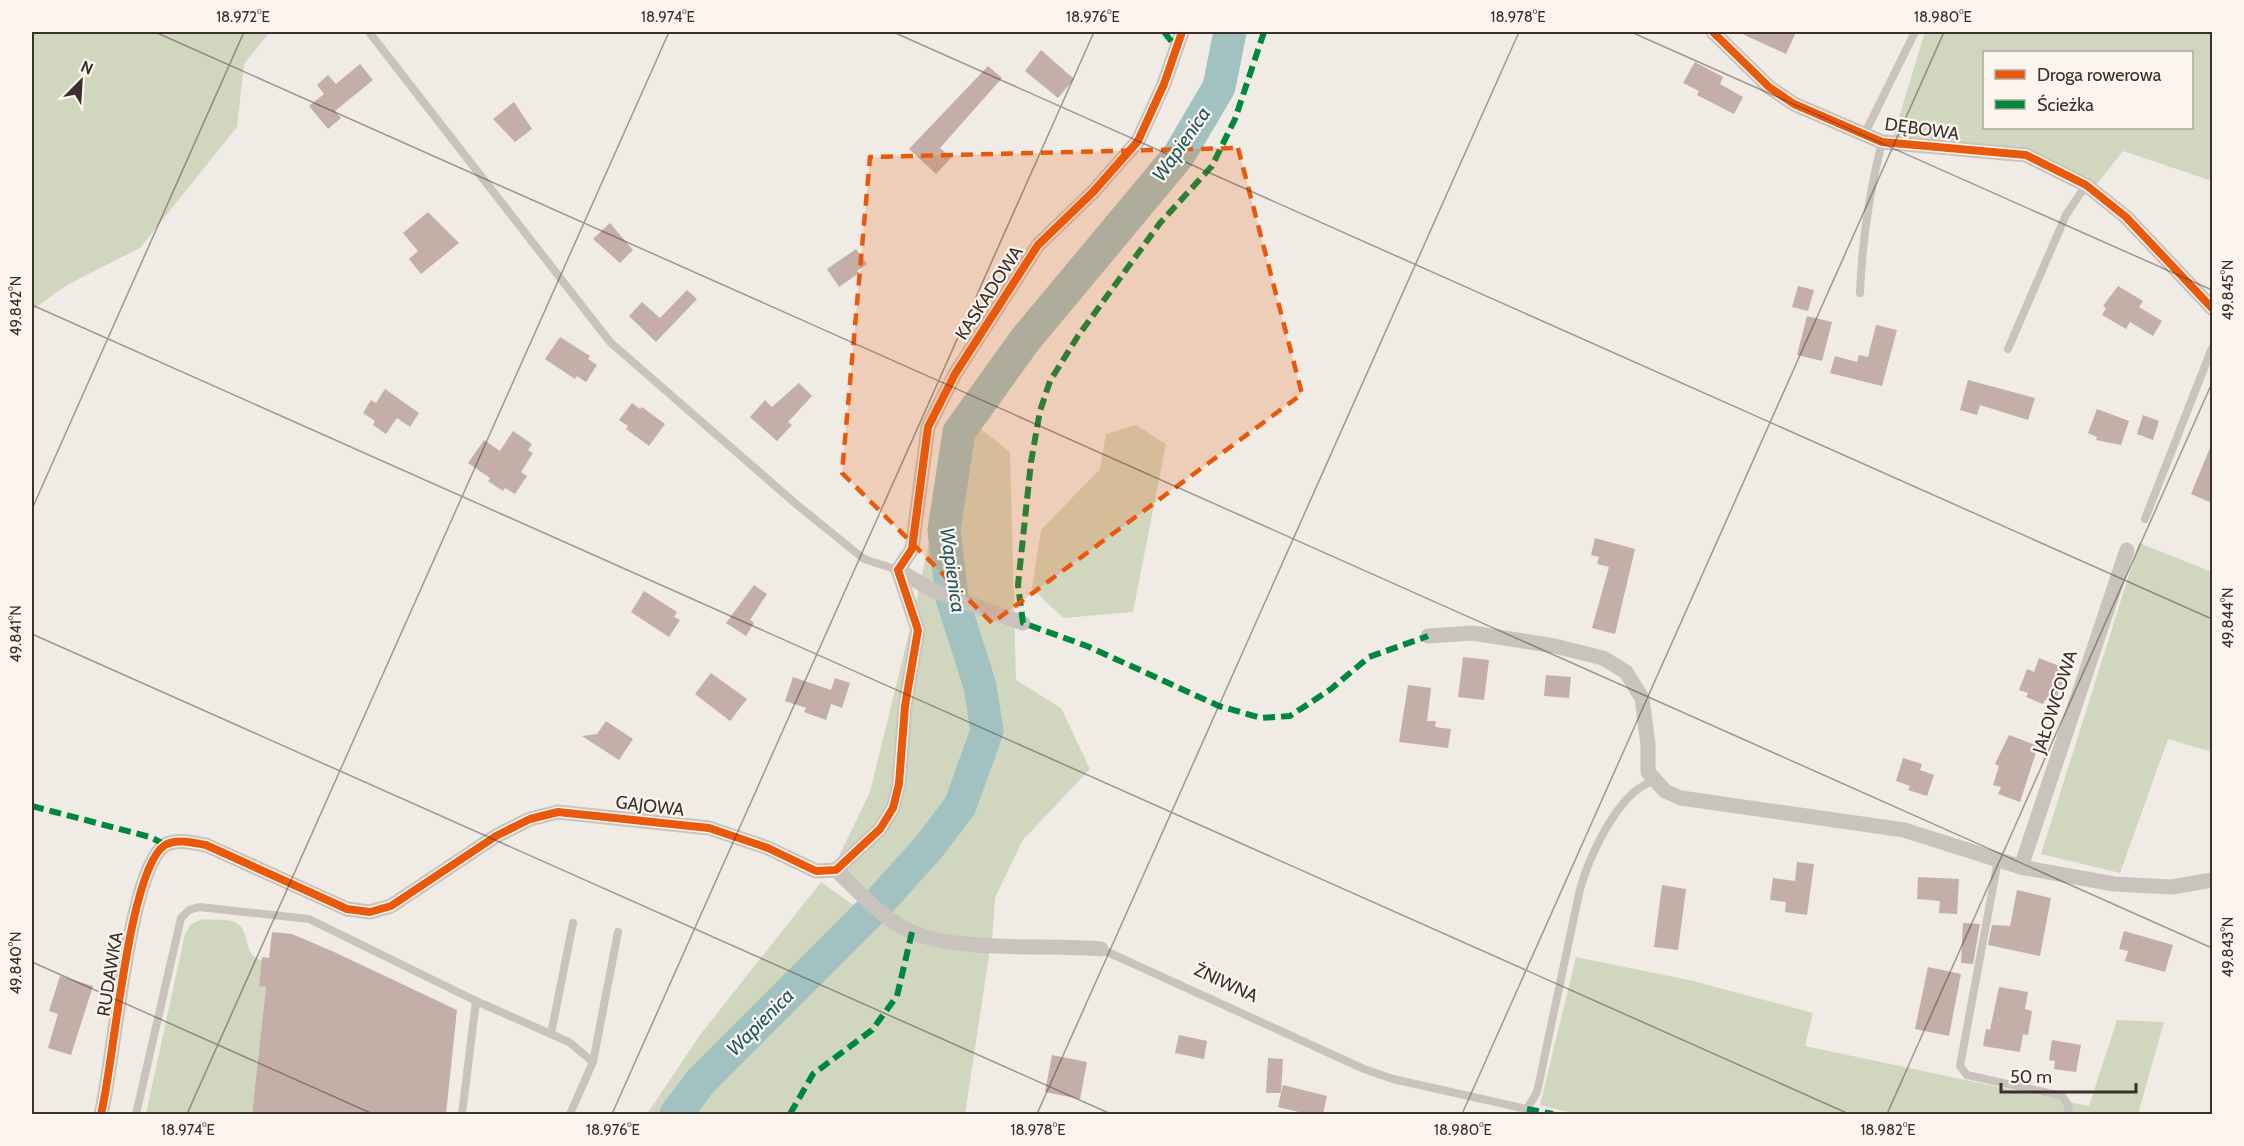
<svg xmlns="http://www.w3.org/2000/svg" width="2244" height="1146" font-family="Cabin,sans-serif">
<rect width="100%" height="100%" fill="#f0ebe5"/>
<g fill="#d1d6bf" fill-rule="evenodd">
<path d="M32 32H270L244 64 237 127 140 248 67 285 32 310Z"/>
<path d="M1925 32H2212V181L2123 151 2096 185 2028 149 1892 140ZM1984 52H2192V128H1984Z"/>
<path d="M958 411 1010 452 1016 680 1061 708 1090 769 1022 841 995 898 992 941 913 929 887 914 836 862 870 792 910 629Z"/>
<path d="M1136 425 1166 444 1133 612 1063 618 1032 588 1041 530 1100 469 1106 434Z"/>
<path d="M2139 543 2212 572V752L2168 739 2120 873 2041 854Z"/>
<path d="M821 882 859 909 696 1068 661 1114H647L700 1035Z"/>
<path d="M203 919C212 920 223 919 232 921 253 927 240 956 262 960L259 985 266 987 252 1114H146L185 934 191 924Z"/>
<path d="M884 919 990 949 965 1114H691L701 1097Z"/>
<path d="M1576 957 1693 981 1813 1013 1805 1046 2089 1106 2117 1020 2164 1022 2138 1114H1576L1540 1105Z"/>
</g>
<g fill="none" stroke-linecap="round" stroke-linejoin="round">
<path stroke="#a1c2c1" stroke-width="33" d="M676 1114 701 1081 874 908 928 848 960 806 987 731 980 686 952 598 944 530 959 432 1025 340 1179 155 1219 87 1230 32"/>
</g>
<g fill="#c3afa7">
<path d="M1738 32H1796L1786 54Z"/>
<path d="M1041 50 1074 79 1058 98 1025 71Z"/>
<path d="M1695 62 1723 77 1720 84 1743 97 1734 114 1697 95 1699 91 1683 83Z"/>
<path d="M360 64 373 80 335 111 341 118 328 129 309 106 324 94 317 85 328 75 336 84Z"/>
<path d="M988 66 1002 78 940 148 951 158 936 174 909 149Z"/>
<path d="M514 102 532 129 515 142 493 119Z"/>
<path d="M428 212 459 243 421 274 409 259 418 251 403 233Z"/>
<path d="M610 223 633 250 620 263 593 239Z"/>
<path d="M856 249 867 264 857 271 859 273 839 287 827 269Z"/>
<path d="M1798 286 1814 290 1808 311 1792 307Z"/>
<path d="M2118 286 2143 301 2139 307 2162 321 2153 336 2130 322 2126 329 2102 315 2106 308 2103 306Z"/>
<path d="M687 290 697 299 656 342 629 316 642 302 660 318Z"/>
<path d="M1807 316 1832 322 1822 361 1797 355Z"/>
<path d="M1876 325 1897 330 1882 386 1830 373 1835 356 1857 362 1859 355 1868 357Z"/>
<path d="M560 337 590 356 588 359 597 365 586 382 577 376 575 379 545 359Z"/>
<path d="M1968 380 2035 398 2028 420 1980 405 1977 415 1960 410Z"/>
<path d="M799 383 812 396 788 422 792 425 777 441 750 417 765 400 772 407Z"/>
<path d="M385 389 419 413 410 427 397 418 386 434 373 425 375 421 363 413 371 400 376 403Z"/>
<path d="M632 403 640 409 642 407 665 424 649 446 626 429 628 426 619 420Z"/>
<path d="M2097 409 2129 421 2121 445 2096 440 2097 437 2088 433Z"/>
<path d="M2143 415 2159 421 2153 440 2137 434Z"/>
<path d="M513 431 532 444 528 450 533 453 521 472 527 476 515 494 505 488 503 491 488 481 490 478 468 463 484 440 500 451Z"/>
<path d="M2212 443V503L2191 494Z"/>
<path d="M1595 538 1635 549 1615 634 1592 628 1609 567 1597 564 1599 557 1591 555Z"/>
<path d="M754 585 767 594 750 620 754 623 746 636 726 623Z"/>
<path d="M644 591 677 612 674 617 680 620 669 637 631 612Z"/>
<path d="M1463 657 1489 660 1484 700 1458 697Z"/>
<path d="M2039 658 2062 667 2058 679 2063 681 2054 703 2045 700 2043 704 2026 697 2028 693 2019 690 2027 669 2034 672Z"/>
<path d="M711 673 747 699 730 721 695 694Z"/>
<path d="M1546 675 1571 677 1569 698 1544 696Z"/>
<path d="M793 677 831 690 835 678 850 683 842 708 831 704 826 720 804 712 806 708 785 701Z"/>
<path d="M1408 685 1431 688 1427 721H1436L1435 727 1451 729 1448 748 1399 742Z"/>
<path d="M606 721 633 739 619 760 582 736 597 734Z"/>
<path d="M2009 735 2038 746 2020 802 1998 794 2001 787 1993 785 1999 766 1995 764Z"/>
<path d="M1903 758 1922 764 1920 770 1934 775 1927 796 1908 790 1910 786 1896 781Z"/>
<path d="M1797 862 1814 864 1807 915 1785 912 1786 902 1770 900 1773 878 1795 881Z"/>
<path d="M1918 877 1959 879 1957 914 1939 913 1940 901 1917 899Z"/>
<path d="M1662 885 1686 889 1678 950 1654 947Z"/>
<path d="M2017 890 2051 898 2040 956 1988 945 1992 925 2010 926Z"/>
<path d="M1963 923 1980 924 1973 964 1961 963Z"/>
<path d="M2124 931 2173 945 2165 972 2125 961 2128 951 2119 949Z"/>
<path d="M272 932 292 934 332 951 457 1010 446 1114H252L266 987 259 986 262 957 269 958Z"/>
<path d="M1928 967 1961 974 1949 1036 1915 1029Z"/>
<path d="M60 976 93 986 71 1055 48 1048 58 1014 49 1011Z"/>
<path d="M1999 987 2028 992 2025 1009 2032 1011 2028 1035 2023 1034 2020 1052 1983 1046 1986 1029 1990 1030Z"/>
<path d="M1179 1035 1207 1041 1204 1059 1175 1053Z"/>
<path d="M2052 1040 2081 1045 2076 1072 2054 1069 2055 1061 2049 1060Z"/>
<path d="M1052 1055 1087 1062 1080 1099 1045 1092Z"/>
<path d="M1268 1058 1283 1059 1281 1093H1266Z"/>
<path d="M1283 1085 1327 1096 1323 1114H1307L1278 1107Z"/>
</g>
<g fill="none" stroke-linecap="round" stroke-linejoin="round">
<g stroke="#c9c3be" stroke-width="8">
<path d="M369 32 610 342 796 504 864 559 898 570"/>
<path d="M1865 133 1915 32"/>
<path d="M1860 293C1862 241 1869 193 1882 142"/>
<path d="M2008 349 2066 215 2086 185"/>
<path d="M2145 519 2212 348"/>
<path d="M1998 860 1960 1066 1967 1075 2062 1096 2068 1105 2069 1114"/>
<path d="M1101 949 1364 1069 1393 1079 1527 1109 1537 1092 1580 889C1589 858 1609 815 1633 793 1638 788 1647 784 1653 780"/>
<path d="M551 1034 573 923"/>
<path d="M136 1114 181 918 189 910 199 907 309 919 476 1001 569 1042 593 1062"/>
<path d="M462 1114 476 1001"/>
<path d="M570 1114 593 1062 618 932"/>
</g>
<g stroke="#c9c3be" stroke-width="15">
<path d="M1713 32 1769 87 1794 104 1882 142 2026 155 2086 185 2126 217 2212 308"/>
<path d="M898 570 912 549 928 427 955 374 1038 245 1093 192 1138 141 1164 84 1182 32"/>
<path d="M898 570 932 590 1023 623"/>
<path d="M1428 636 1472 633 1555 646 1603 658 1626 672 1642 698 1648 745V772L1665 791 1681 798 1904 830 2021 867 2114 884 2172 887 2212 880"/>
<path d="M2021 867 2127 550"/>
<path d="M836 870C859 892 881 918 910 931 956 953 1048 944 1101 949"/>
<path d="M101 1114C114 1064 128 869 165 845 177 838 194 843 206 845L347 909 370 912 391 906 496 836 530 819 558 812 709 828 768 848 816 871 836 870 880 829 893 808 899 784 905 706 918 630 898 570"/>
</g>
<g stroke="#00873e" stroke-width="6" stroke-dasharray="12 6" stroke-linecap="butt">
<path d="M1164 32 1176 47"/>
<path d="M1264 32 1235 119 1212 166 1160 223 1078 336 1050 381 1040 411 1031 462 1018 585 1023 623 1087 646 1219 706 1261 718 1290 716 1331 689 1369 657 1428 636"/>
<path d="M32 806 150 837 166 845"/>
<path d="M1527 1109 1553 1114"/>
<path d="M790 1114 813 1074 872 1030 897 996 912 932"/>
</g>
<g stroke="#fbf5ee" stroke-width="11">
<g id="cycleway">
<path d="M1713 32 1769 87 1794 104 1882 142 2026 155 2086 185 2126 217 2212 308"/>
<path d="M101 1114C114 1064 128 869 165 845 177 838 194 843 206 845L347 909 370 912 391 906 496 836 530 819 558 812 709 828 768 848 816 871 836 870 880 829 893 808 899 784 905 706 918 630 898 570 912 549 928 427 955 374 1038 245 1093 192 1138 141 1164 84 1182 32"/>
</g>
</g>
<use href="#cycleway" stroke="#e8590c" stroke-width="8"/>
</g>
<path fill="#e8590c" fill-opacity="0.2" stroke="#e8590c" stroke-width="4.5" stroke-dasharray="12 8" stroke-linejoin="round" d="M1238 148 1302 394 992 623 842 473 870 157Z"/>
<path fill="none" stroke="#3b302b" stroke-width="1.5" stroke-opacity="0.45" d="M155 32 2212 948M893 32 2212 619M1631 32 2212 290M32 305 1849 1114M32 509 244 32M32 634 1111 1114M32 962 373 1114M187 1114 669 32M612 1114 1094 32M1037 1114 1519 32M1462 1114 1944 32M1887 1114 2212 383"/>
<g text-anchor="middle" stroke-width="4.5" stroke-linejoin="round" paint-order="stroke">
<g font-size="18" fill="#3b302b" stroke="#fbf5ee">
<text transform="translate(1922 129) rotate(8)" y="6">DĘBOWA</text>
<text transform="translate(989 293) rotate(-57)" y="6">KASKADOWA</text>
<text transform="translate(2055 702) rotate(-72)" y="6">JAŁOWCOWA</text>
<text transform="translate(650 806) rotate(7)" y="6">GAJOWA</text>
<text transform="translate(110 974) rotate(-81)" y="6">RUDAWKA</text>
<text transform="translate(1226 983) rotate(25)" y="6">ŻNIWNA</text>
</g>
<g font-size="20" font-style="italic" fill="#1f5a5e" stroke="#fbf5ee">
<text transform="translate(1181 144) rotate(-55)" y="7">Wapienica</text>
<text transform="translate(953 570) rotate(82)" y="7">Wapienica</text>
<text transform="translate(760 1022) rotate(-45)" y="7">Wapienica</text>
</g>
</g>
<rect width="2244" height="1146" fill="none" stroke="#fbf5ee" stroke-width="66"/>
<rect x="1983" y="51" width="210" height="78" fill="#fbf5ee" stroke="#aea6a0" stroke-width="1.5"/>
<rect x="1995" y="70" width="30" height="9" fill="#e8590c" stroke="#aea6a0" stroke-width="1.5"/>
<text x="2037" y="81" font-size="18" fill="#3b302b">Droga rowerowa</text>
<rect x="1995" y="100" width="30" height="9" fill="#00873e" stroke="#aea6a0" stroke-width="1.5"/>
<text x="2037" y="111" font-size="18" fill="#3b302b">Ścieżka</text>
<g transform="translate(81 81) rotate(24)" stroke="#fbf5ee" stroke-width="4.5" paint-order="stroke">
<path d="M0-4.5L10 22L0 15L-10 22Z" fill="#3b302b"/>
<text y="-9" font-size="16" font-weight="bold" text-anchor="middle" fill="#3b302b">N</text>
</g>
<path d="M2001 1083v9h135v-9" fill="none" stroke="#3b302b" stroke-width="3"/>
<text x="2010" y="1083" font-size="18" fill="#3b302b" stroke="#fbf5ee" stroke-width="4.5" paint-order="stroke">50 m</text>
<rect x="33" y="33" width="2178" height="1080" fill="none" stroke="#3b302b" stroke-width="2"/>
<g font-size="15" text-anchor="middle" fill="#3b302b">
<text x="243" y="22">18.972°E</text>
<text x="668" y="22">18.974°E</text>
<text x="1093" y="22">18.976°E</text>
<text x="1518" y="22">18.978°E</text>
<text x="1943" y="22">18.980°E</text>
<text transform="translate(2228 290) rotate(-90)" y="5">49.845°N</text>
<text transform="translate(16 306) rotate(-90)" y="5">49.842°N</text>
<text transform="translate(2228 618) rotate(-90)" y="5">49.844°N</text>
<text transform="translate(16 634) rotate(-90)" y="5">49.841°N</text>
<text transform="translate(2228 947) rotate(-90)" y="5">49.843°N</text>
<text transform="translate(16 963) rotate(-90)" y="5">49.840°N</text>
<text x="188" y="1135">18.974°E</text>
<text x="613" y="1135">18.976°E</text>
<text x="1038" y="1135">18.978°E</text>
<text x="1463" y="1135">18.980°E</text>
<text x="1888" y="1135">18.982°E</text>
</g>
</svg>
